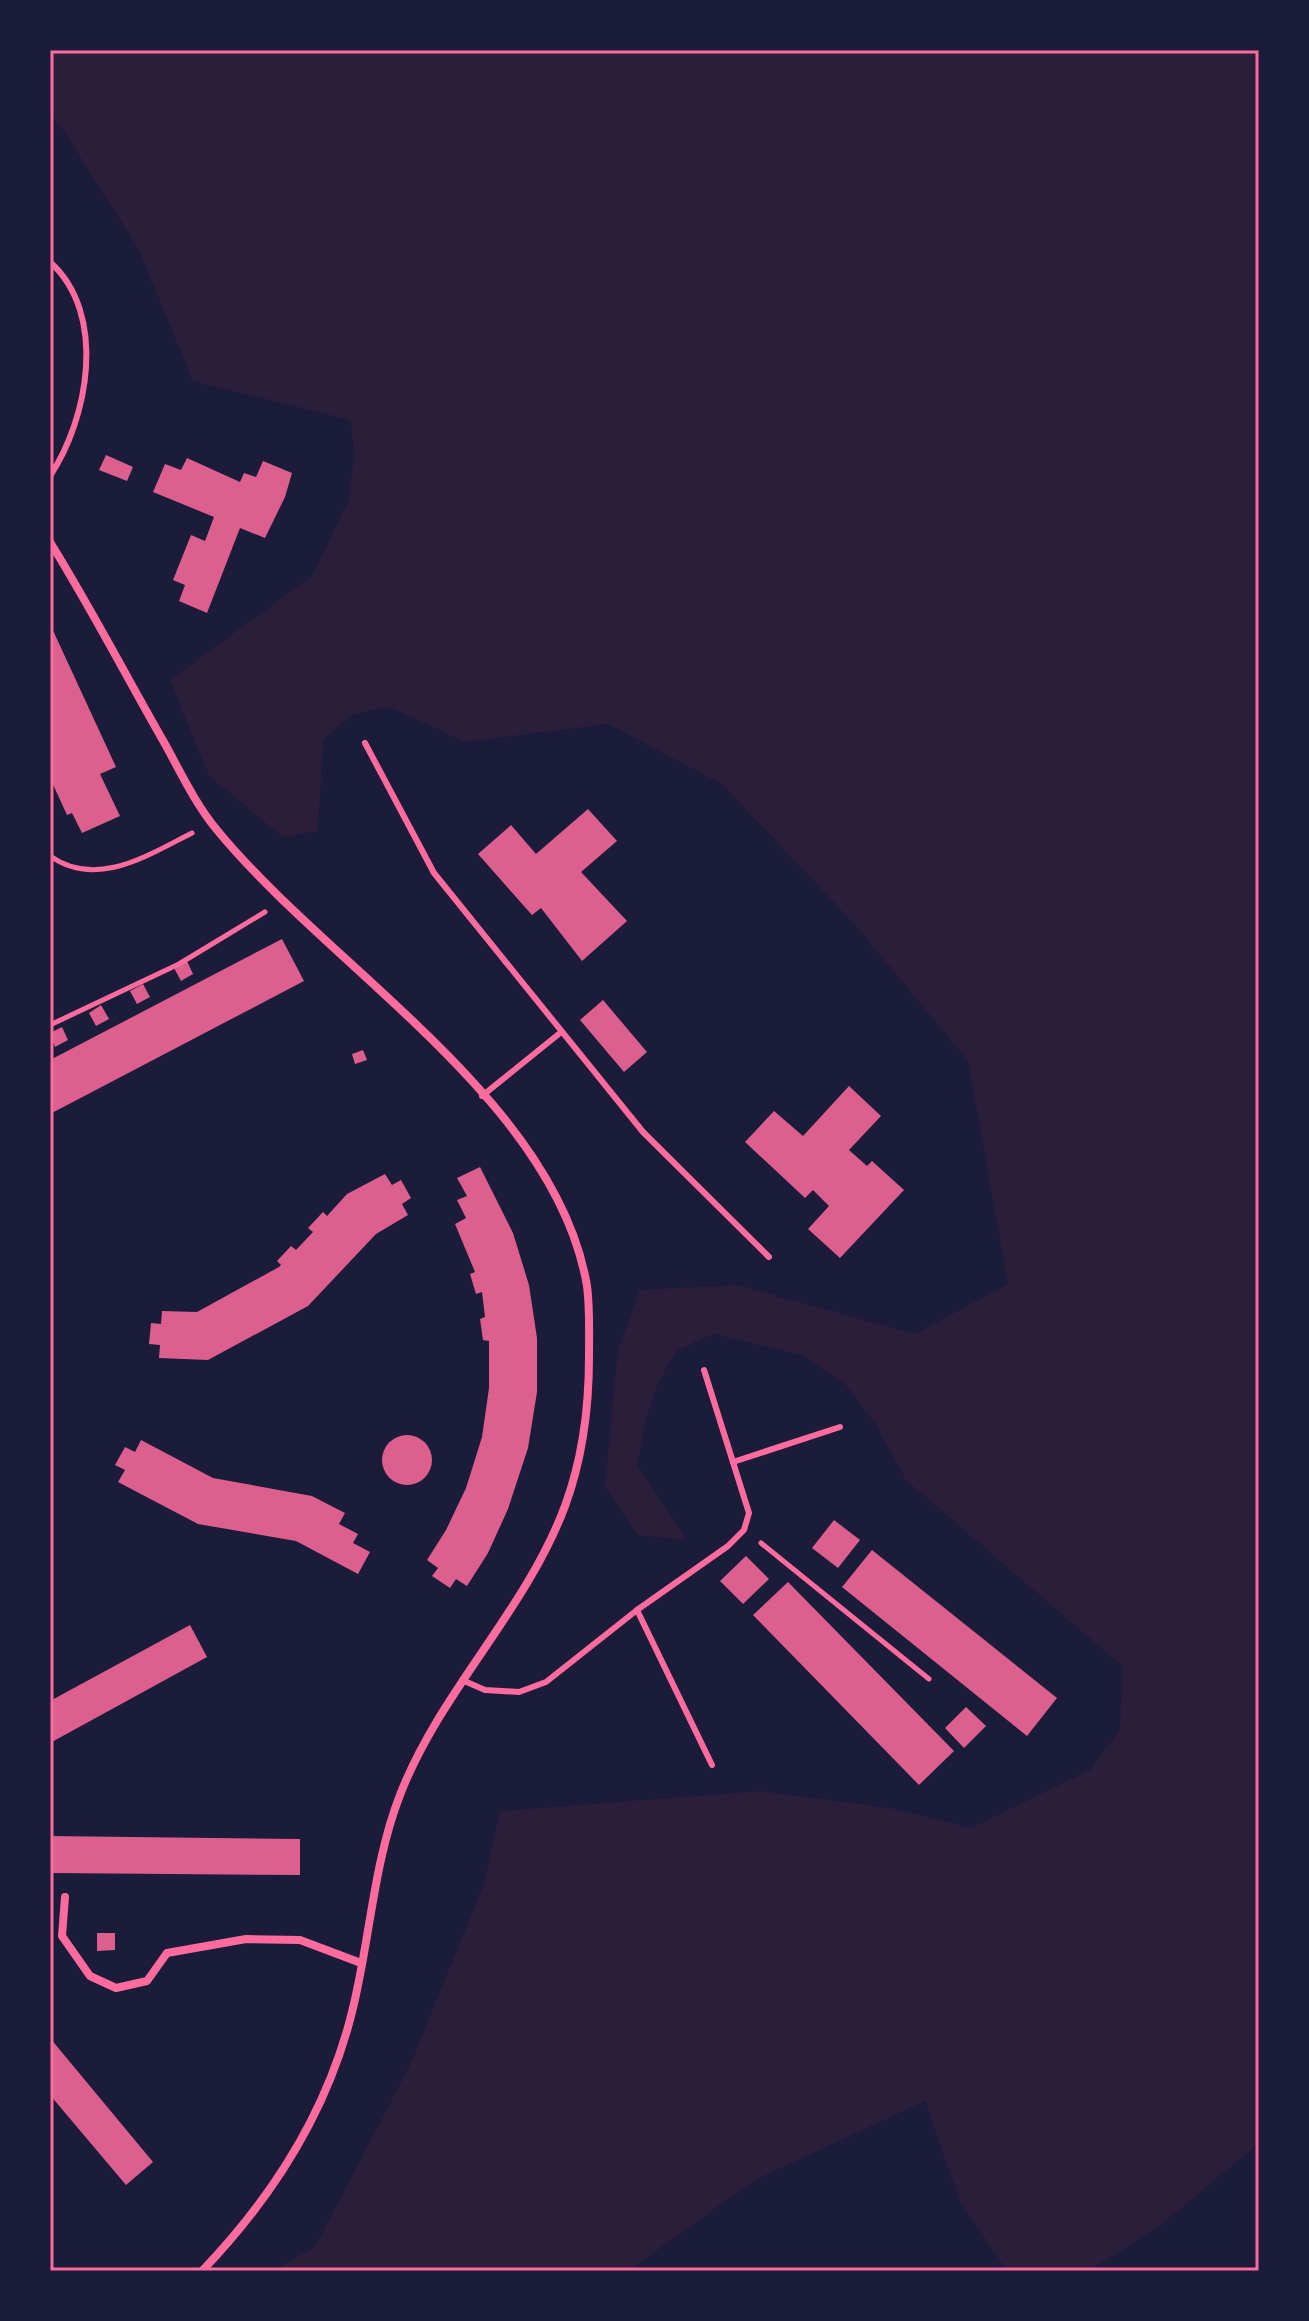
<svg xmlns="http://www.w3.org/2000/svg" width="1309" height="2321" font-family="Karla,sans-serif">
<rect width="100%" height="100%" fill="#1b1b3a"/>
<path fill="#2a1e3b" d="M50 50H1259V2143L1162 2224 1089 2271H1011L1003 2265 960 2201 925 2101 755 2180 628 2271H272L315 2247 410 2065 484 1884 500 1811 760 1791 890 1808 971 1828 1090 1770 1120 1730 1122 1666 906 1480 876 1425 845 1384 802 1355 713 1334 677 1350 659 1381 646 1417 637 1466 687 1540 638 1535 605 1486 618 1350 640 1290 737 1285 915 1334 1008 1284 968 1061 858 928 722 784 608 724 465 742 390 707 352 714 323 740 318 831 283 837 209 776 170 680 312 576 349 500 354 457 351 420 193 381 138 248 62 128 50 114Z"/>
<g fill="#dd5f8e">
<path d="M106 455 133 467 127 481 99 470Z"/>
<path d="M187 458 240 482 244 473 256 477 263 461 292 473 285 497 265 538 240 528 207 613 179 601 185 585 173 580 191 535 205 541 214 517 153 492 165 464 181 470Z"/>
<path d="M50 624 116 767 100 774 120 816 82 833 72 813 67 815 50 778Z"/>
<path d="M588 809 617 841 581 872 627 921 582 961 541 908 532 915 478 854 511 825 536 854Z"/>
<path d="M282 939 304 981 50 1114V1060Z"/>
<path d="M187 961 193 974 181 981 174 968Z"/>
<path d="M143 984 150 997 137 1004 130 991Z"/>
<path d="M603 1000 647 1052 624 1072 580 1020Z"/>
<path d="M101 1005 109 1019 96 1026 89 1013Z"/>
<path d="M62 1027 68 1040 55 1047 50 1033Z"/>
<path d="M363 1050 367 1060 355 1064 352 1054Z"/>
<path d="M849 1086 881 1116 849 1150 867 1166 872 1161 904 1190 840 1258 808 1229 829 1206 813 1190 805 1198 745 1142 774 1111 803 1136Z"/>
<path d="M480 1167 513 1233 529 1285 537 1338V1392L528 1448 508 1509 488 1553 467 1586 456 1579 450 1588 432 1576 438 1568 427 1560 446 1530 466 1488 482 1437 489 1388V1341L483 1340 480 1319 485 1317 482 1292 476 1294 470 1274 475 1272 455 1224 466 1218 457 1200 467 1196 457 1178Z"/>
<path d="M385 1174 392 1185 401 1180 411 1198 402 1204 408 1215 376 1234 308 1306 208 1360 159 1358 160 1345 149 1344 151 1323 161 1324 162 1311 197 1312 279 1267 281 1265 277 1261 291 1246 296 1250 313 1232 308 1228 323 1212 327 1216 347 1194Z"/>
<circle cx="407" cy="1460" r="25"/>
<path d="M141 1440 213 1478 312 1496 345 1513 339 1524 358 1534 353 1543 370 1552 358 1574 296 1541 198 1524 118 1482 125 1470 115 1465 125 1447 135 1452Z"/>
<path d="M834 1520 860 1540 838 1568 812 1548Z"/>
<path d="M872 1550 1057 1698 1027 1736 842 1587Z"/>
<path d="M746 1556 769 1579 743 1604 720 1581Z"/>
<path d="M788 1582 954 1751 919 1785 753 1615Z"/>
<path d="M190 1625 207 1657 50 1743V1701Z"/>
<path d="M966 1707 986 1726 964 1748 945 1728Z"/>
<path d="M50 1836 300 1839V1875L50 1873Z"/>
<path d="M97 1933H115V1950L97 1951Z"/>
<path d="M50 2038 153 2162 126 2185 50 2095Z"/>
</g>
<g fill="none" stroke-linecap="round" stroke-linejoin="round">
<g stroke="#ff6b9d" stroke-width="5">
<path d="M50 856C97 889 148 855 192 833"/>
<path d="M50 1025 179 964 265 912"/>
<path d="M761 1543 929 1679"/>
</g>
<g stroke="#ff6b9d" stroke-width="6">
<path d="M50 262C108 314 88 419 50 476"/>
<path d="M365 743 434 873 643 1132 769 1257"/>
<path d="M482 1096 560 1033"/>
<path d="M733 1462 840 1427"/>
<path d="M637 1610 712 1765"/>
<path d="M462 1680 485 1690 519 1692 546 1682 637 1610 728 1546 744 1530 749 1513 704 1370"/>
</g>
<g stroke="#ff6b9d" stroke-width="8">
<path d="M50 542C91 608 126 676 165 744 181 773 196 805 217 830 330 968 556 1101 587 1286 590 1309 589 1334 589 1357 589 1406 582 1460 565 1506 526 1611 440 1691 400 1795 373 1864 370 1941 352 2012 327 2113 273 2197 202 2271"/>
<path d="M65 1897 62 1936 90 1976 116 1988 147 1981 167 1953 246 1939 300 1940 361 1963"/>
</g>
</g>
<rect width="1309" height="2321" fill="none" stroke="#1b1b3a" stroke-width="104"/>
<rect x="52" y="52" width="1205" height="2217" fill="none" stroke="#ff6b9d" stroke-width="3"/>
</svg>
